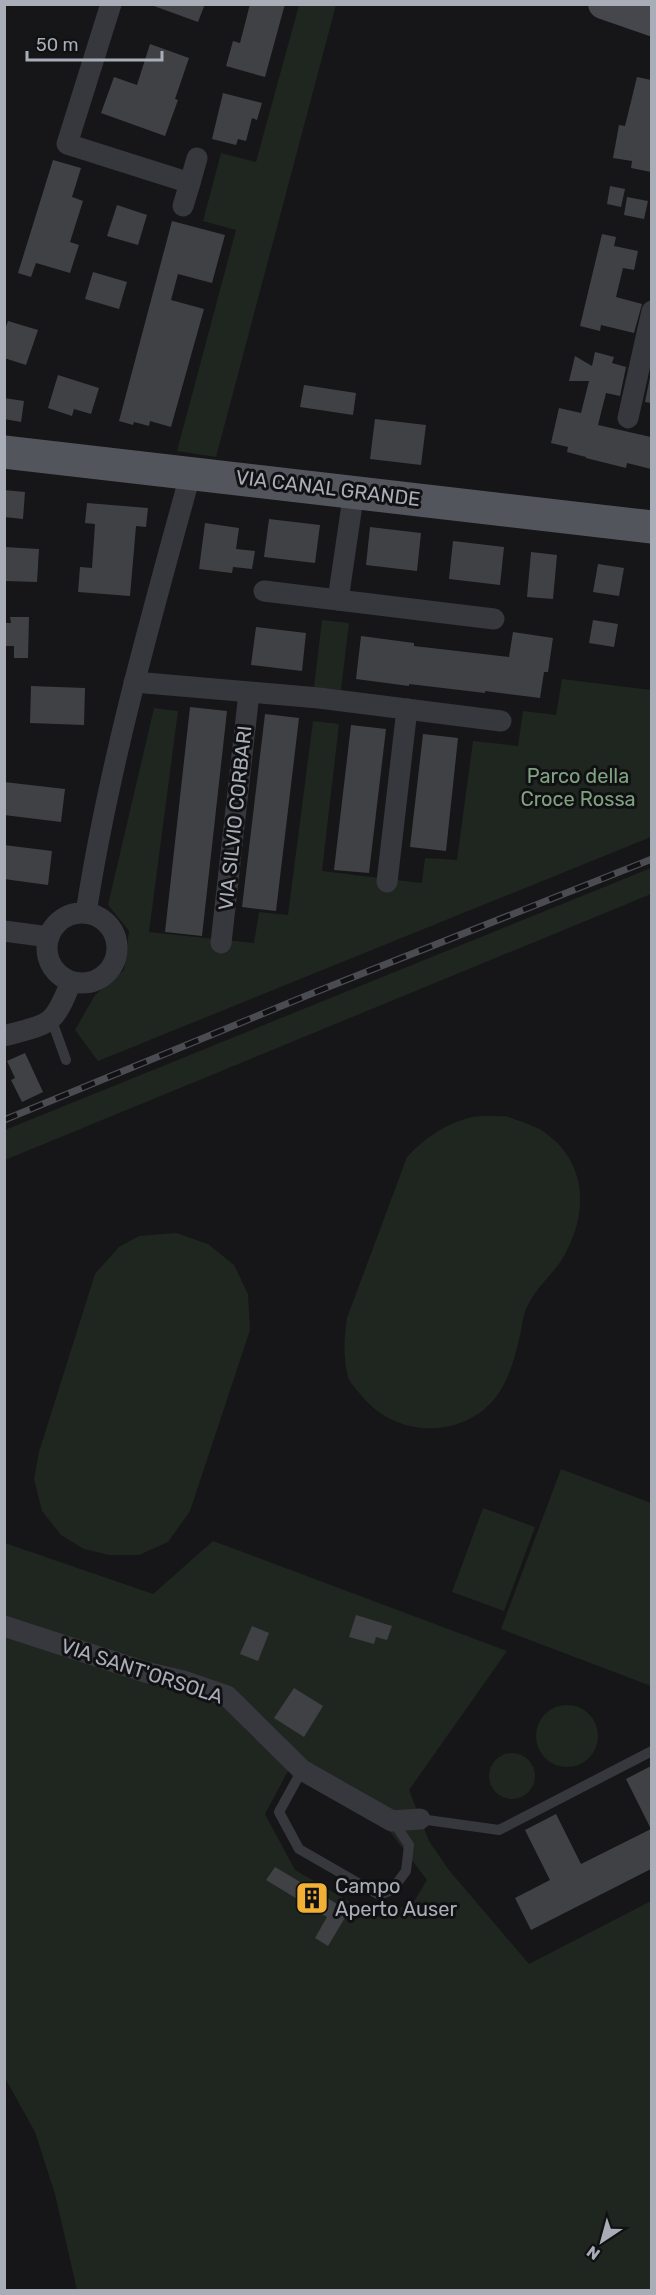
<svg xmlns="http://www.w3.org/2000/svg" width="656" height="2295" font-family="Rubik,sans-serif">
<rect width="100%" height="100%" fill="#161618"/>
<g fill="#1e261f" fill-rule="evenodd">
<path d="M299 5H336L216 457 177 451 236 230 203 221 221 153 256 162Z"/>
<path d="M322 620 349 623 341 690 314 687Z"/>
<path d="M562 679 651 690V837L98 1061 75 1030 95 995 124 970 129 931 108 905 154 708 178 711 149 932 254 943 259 912 288 915 313 721 339 724 322 871 422 883 425 858 457 860 473 741 518 746 523 711 556 715Z"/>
<path d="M651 868V894L5 1160V1130Z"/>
<path d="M506 1116C518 1121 534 1125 544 1132 590 1164 588 1217 561 1261 550 1277 534 1290 526 1309 523 1316 522 1327 520 1335 513 1367 503 1402 471 1418 434 1438 387 1428 361 1395 357 1390 350 1383 348 1377 343 1357 344 1338 347 1318L407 1157C425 1138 446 1123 472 1117 483 1115 495 1117 506 1116Z"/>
<path d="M176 1233 208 1244 234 1265 248 1294 250 1330 190 1511 168 1542 139 1555H109L84 1549 61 1535 42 1511 34 1479 39 1452 95 1274 119 1247 139 1236Z"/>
<path d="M561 1469 651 1503V1686L501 1629Z"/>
<path d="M483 1508 535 1527 504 1611 452 1592Z"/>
<path d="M213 1541 507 1651 409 1790 429 1841 448 1869 529 1964 651 1901V2290H77L55 2194 35 2132 5 2078V1543L153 1594ZM288 1771 385 1825 427 1880 413 1903 376 1917 295 1870 265 1814Z"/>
<circle cx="567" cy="1736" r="31"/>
<circle cx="512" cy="1776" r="23"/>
</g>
<g fill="#404145">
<path d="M154 4H205L198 22 154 6Z"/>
<path d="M250 4H285L265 77 226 66 233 41 240 43Z"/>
<path d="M150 44 189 58 175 99 178 100 165 136 101 113 114 77 137 85Z"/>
<path d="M637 77 651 80V172L631 168 632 161 613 158 619 125 625 126Z"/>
<path d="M223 93 262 103 257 120 252 118 246 141 238 139 236 145 212 139Z"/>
<path d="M53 160 81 168 72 197 83 201 70 242 79 245 70 273 36 263 31 277 18 273Z"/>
<path d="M610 186 625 189 621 207 607 204Z"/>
<path d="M627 197 648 201 644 219 624 215Z"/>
<path d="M117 205 147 215 138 245 107 236Z"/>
<path d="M172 221 225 235 212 283 178 274 171 300 204 309 171 427 150 421 149 426 134 422 133 425 119 421Z"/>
<path d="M602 234 616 237 614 246 638 251 634 270 623 268 616 297 642 304 634 333 601 325 600 331 580 326Z"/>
<path d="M93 272 127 282 119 309 85 299Z"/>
<path d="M8 321 38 330 26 365 4 358V332Z"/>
<path d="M595 352 614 357 612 363 626 367 620 396 606 393 598 425 651 437V469L627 463 626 468 586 458V457L567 452 568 447 551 443 559 408 581 413 589 381H569L575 356 592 366Z"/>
<path d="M651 372V403L645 402Z"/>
<path d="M58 375 99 388 91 414 74 409 72 416 48 408Z"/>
<path d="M304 385 356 393 353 415 300 407Z"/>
<path d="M4 398 24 401 21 422 4 419Z"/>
<path d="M375 419 426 425 421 465 370 459Z"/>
<path d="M4 490 25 492 23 519 4 517Z"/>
<path d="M87 503 148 508 146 527 136 526 130 596 78 592 80 567 92 568 95 524 85 523Z"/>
<path d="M269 519 320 525 315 563 264 557Z"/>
<path d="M205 523 239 528 236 549 255 551 252 569 233 567 232 573 199 569Z"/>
<path d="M370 527 421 533 417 571 366 565Z"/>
<path d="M453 541 504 547 500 585 449 579Z"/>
<path d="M4 547 39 549 37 582 4 581Z"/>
<path d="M531 552 557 555 553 599 527 597Z"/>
<path d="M598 564 624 568 619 596 593 592Z"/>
<path d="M10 617H29L28 658H14V646H4V623H11Z"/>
<path d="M593 620 618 624 614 647 589 643Z"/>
<path d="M256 627 306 633 302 671 251 665Z"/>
<path d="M513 632 553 638 548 672H544L540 698 485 691V693L409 684V686L356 679 361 636 414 643V646L509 657Z"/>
<path d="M31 686 85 688 84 725 30 723Z"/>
<path d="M190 707 227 711 202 936 165 932Z"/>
<path d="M265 714 299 718 276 911 242 907Z"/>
<path d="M351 725 386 729 369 873 334 870Z"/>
<path d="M423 734 458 738 446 851 410 847Z"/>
<path d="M4 782 65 789 61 822 4 815Z"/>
<path d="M4 845 52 851 48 885 4 879Z"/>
<path d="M25 1053 43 1092 22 1102 11 1080 15 1078 7 1061Z"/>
<path d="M356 1615 392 1626 387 1640 376 1637 374 1644 349 1637Z"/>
<path d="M252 1626 269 1633 258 1661 240 1654Z"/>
<path d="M294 1688 323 1706 304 1737 274 1718Z"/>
<path d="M651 1766V1869L531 1930 515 1898 550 1880 525 1830 556 1814 581 1864 651 1829 626 1779Z"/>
<path d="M275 1867 349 1911 328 1946 315 1938 327 1917 266 1880Z"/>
</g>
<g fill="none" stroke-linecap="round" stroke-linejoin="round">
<g stroke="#37383d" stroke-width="10">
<path d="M52 1021 66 1060"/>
<path d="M302 1770 279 1812 299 1849 379 1895 392 1890 406 1871 409 1845 393 1821"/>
<path d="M420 1819 499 1830 652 1751"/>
</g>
<g stroke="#37383d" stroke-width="21">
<path d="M111 4 67 144 190 183 197 158"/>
<path d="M183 206 190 183"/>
<path d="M628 418 652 311"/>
<path d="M264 591 494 619"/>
<path d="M338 600 354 491"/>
<path d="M134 682 319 698 501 721"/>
<path d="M387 882 407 709"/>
<path d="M86 913C109 764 151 618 191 472"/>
<circle cx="82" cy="948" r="35"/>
<path d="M4 931 49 937"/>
<path d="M221 943 249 693"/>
<path d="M4 1036C51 1023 53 1027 71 982"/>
<path d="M4 1626 145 1672 183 1681 227 1696 302 1770 392 1821 420 1819"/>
</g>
<path stroke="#45474d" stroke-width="30" d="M603 4 652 21"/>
<path stroke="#53555c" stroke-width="33" d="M4 452 652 527"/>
<g stroke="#4a4c52" stroke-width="7">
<path id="rail" d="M4 1120 313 993 652 859"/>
</g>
<use href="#rail" stroke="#111113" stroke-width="4.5" stroke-dasharray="14" stroke-linecap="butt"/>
</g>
<defs>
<g id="building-square" transform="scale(1.725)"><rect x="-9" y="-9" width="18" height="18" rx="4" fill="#f2b134" stroke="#111113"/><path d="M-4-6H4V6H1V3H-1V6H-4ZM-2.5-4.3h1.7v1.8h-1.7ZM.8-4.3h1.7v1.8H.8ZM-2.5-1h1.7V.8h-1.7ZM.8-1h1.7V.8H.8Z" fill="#111"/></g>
</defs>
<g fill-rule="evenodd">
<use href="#building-square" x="312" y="1898"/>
</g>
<g text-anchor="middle" stroke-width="6" stroke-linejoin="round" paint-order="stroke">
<g font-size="20" fill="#a8adb8" stroke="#111113">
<text transform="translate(328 488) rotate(7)" y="7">VIA CANAL GRANDE</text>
<text transform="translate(235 818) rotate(-84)" y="7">VIA SILVIO CORBARI</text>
<text transform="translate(142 1671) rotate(18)" y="7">VIA SANT'ORSOLA</text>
</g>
<g font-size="20" fill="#7fa381" stroke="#111113">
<text x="578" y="783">Parco della<tspan x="578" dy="23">Croce Rossa</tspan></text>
</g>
<g font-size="20" fill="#a8adb8" stroke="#111113" text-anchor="start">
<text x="335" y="1893">Campo<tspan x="335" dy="23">Aperto Auser</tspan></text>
</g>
</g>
<rect width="656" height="2295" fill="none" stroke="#a8adb8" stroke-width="12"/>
<g transform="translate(602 2241) rotate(216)" stroke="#111113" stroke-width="4.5" paint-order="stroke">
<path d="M0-4.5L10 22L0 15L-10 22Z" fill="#a8adb8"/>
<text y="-9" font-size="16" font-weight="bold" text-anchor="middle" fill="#a8adb8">N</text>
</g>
<path d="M27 51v9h135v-9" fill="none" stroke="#a8adb8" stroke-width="3"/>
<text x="36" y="51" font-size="18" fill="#a8adb8" stroke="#111113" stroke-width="4.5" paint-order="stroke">50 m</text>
</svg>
